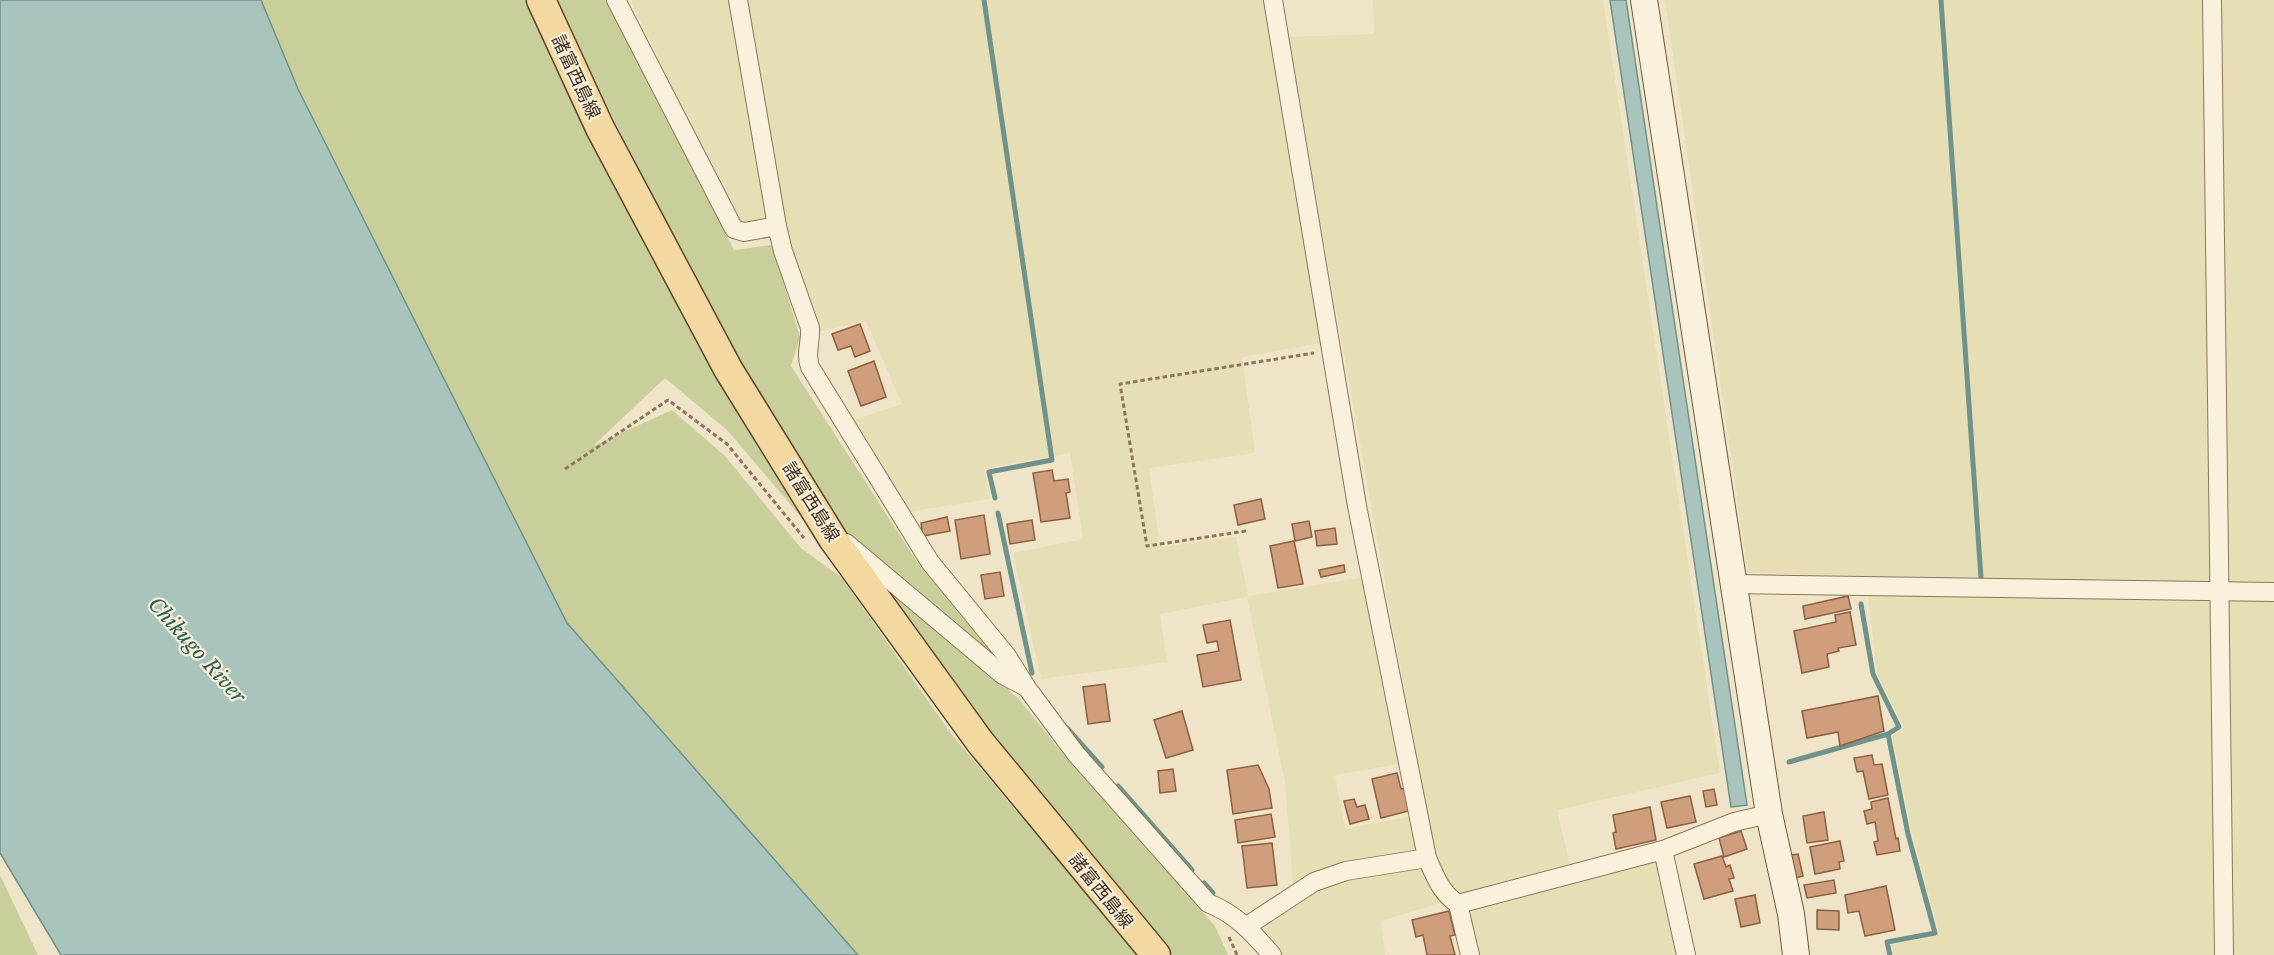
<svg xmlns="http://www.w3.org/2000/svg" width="2274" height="955" font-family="'Libre Baskerville','Noto Sans JP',serif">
<rect width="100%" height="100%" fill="#f0e4c8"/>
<g fill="#e6deb5">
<path d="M630 0H1264L1321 343 1242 357 1255 453 1149 468 1160 547 1236 537 1248 596 1365 577 1404 763 1335 775 1345 829 1413 816 1443 902 1381 921 1385 955H1279L1260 934 1294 897 1285 782 1247 597 1160 614 1167 662 1041 679 1013 553 1083 539 1070 453 984 468 989 499 907 512 850 421 902 404 866 321 818 332 782 218 739 223Z"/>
<path d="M1373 0H1603L1720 773 1557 810 1574 882 1657 858 1680 955H1480L1470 910 1436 866 1287 37 1374 34Z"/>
<path d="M1665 0H2274V955H1894L1892 945 1939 934 1912 831 1892 736 1904 728 1877 674 1866 576 1748 573Z"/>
</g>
<g fill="#c9cf9b">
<path d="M261 0H528L687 325 813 531 727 430 665 378 593 446 672 410 725 456 801 548 842 578 952 735 1138 955H858L567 623 297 89Z"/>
<path d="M558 0H607L734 250 772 245 800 337 791 366 917 562 1005 667 839 526 737 359 614 120Z"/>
<path d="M871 571 1019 699 1067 759 1215 926 1228 955H1173L1167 948 996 740Z"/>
<path d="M0 875 38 955H0Z"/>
</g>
<g fill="#a9c4bc" stroke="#6f938a" stroke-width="1.5">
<path d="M0 0H261L298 89 567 623 858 955H61L0 853Z"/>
<path d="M1610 0H1626L1747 805 1731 807Z"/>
</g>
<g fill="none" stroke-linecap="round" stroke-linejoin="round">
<g stroke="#6f938a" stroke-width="5">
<path d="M984 0 1052 460 989 472 995 498"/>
<path d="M1941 0 1981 578"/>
<path d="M998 513 1032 673"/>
<path d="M1861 604 1873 674 1899 727 1888 734"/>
<path d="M1067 728 1102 767"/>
<path d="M1789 762 1888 734 1908 834 1935 933 1887 942 1890 955"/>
<path d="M1118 786 1192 870"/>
<path d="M1204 883 1213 893"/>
</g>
</g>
<g fill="#cf9f7d" stroke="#8d5f41" stroke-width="1.5">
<path d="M860 324 870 351 855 357 851 346 838 350 832 334Z"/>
<path d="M874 361 886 397 861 406 848 371Z"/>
<path d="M1052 470 1054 481 1068 479 1070 492 1066 493 1070 518 1041 522 1033 473Z"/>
<path d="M1261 499 1265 519 1238 525 1234 505Z"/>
<path d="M984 515 990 554 961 559 955 520Z"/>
<path d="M947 517 950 531 923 536 921 523Z"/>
<path d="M1032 520 1035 540 1010 544 1007 524Z"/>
<path d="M1309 521 1312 537 1295 541 1292 524Z"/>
<path d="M1335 528 1337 544 1317 546 1315 531Z"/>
<path d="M1294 541 1303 584 1278 588 1270 546Z"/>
<path d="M1344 565 1345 572 1321 577 1319 570Z"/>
<path d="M1000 572 1004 596 985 599 981 575Z"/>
<path d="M1848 596 1851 609 1805 619 1803 606Z"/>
<path d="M1850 612 1856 645 1838 648 1839 651 1827 654 1829 667 1802 673 1794 631 1836 622 1835 615Z"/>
<path d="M1230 620 1241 680 1203 687 1197 655 1219 651 1217 641 1207 643 1203 625Z"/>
<path d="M1105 684 1110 721 1088 724 1083 687Z"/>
<path d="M1878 696 1884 731 1840 746 1838 732 1807 738 1802 711Z"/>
<path d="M1182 711 1193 750 1166 758 1154 720Z"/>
<path d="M1872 755 1874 765 1882 764 1888 795 1869 799 1863 771 1857 772 1854 758Z"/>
<path d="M1258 765 1269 789 1272 808 1233 814 1227 770Z"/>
<path d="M1173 769 1176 791 1160 793 1158 771Z"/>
<path d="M1397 773 1401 789 1407 788 1412 810 1381 818 1372 779Z"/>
<path d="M1714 789 1717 805 1706 807 1703 791Z"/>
<path d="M1690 796 1696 822 1667 828 1661 802Z"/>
<path d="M1888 798 1896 839 1898 838 1900 851 1877 855 1874 842 1878 841 1875 822 1867 824 1864 811 1872 809 1871 802Z"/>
<path d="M1354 799 1357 807 1365 805 1369 819 1350 824 1344 801Z"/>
<path d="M1650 807 1656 840 1616 849 1613 833 1616 832 1613 815Z"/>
<path d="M1824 812 1828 840 1807 843 1803 816Z"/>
<path d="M1271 814 1275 837 1238 843 1235 820Z"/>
<path d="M1741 831 1747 849 1724 857 1719 838Z"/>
<path d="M1840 841 1844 861 1839 862 1840 869 1815 874 1810 847Z"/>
<path d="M1272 843 1277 885 1247 888 1242 846Z"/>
<path d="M1798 854 1803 876 1795 878 1791 855Z"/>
<path d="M1722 856 1726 867 1730 865 1734 878 1729 879 1733 891 1704 899 1694 864Z"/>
<path d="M1834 880 1836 893 1807 898 1804 885Z"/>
<path d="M1886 886 1895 930 1865 936 1859 911 1848 913 1845 895Z"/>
<path d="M1755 895 1760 923 1741 927 1735 899Z"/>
<path d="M1817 910 1839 911V930L1817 929Z"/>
<path d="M1449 911 1455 935 1450 936 1455 955H1427L1423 935 1416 937 1412 920Z"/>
</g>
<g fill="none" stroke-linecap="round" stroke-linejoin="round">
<g stroke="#8d765c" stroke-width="20">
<g id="street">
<path d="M616 0 734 229 744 232 777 226"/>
<path d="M738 0 777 226 783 251 810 328C811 343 805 353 810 367L930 562 1007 656 1027 688 1076 754 1208 903C1236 914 1253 933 1272 955"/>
<path d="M1273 0 1357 506 1427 858C1435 876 1441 893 1458 904L1470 955"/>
<path d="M2212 0 2224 955"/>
<path d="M846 543 1003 675 1026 687"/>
<path d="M1733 584 2274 592"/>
<path d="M1663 850 1686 955"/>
<path d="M1458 904 1663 850 1734 822 1769 814"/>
<path d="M1247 926 1314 882 1346 871 1427 858"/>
</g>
</g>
<g stroke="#6f573f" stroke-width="28">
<path id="secondary" d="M1644 0 1769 814 1791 914 1796 955"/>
</g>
<g stroke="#5b4430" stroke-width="31">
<path id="primary" d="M541 0 600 128 728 369 833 539 980 742 1156 955"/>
</g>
<g stroke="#8d765c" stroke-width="3" stroke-dasharray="4.5 3" stroke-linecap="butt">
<path d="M565 469 668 400 727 444 804 538"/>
<path d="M1246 531 1147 546 1120 384 1314 353"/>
<path d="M1229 937 1237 955"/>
</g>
<use href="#street" stroke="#faf1dc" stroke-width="18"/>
<use href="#secondary" stroke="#faf1dc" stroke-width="26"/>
<use href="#primary" stroke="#f3d9a0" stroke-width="28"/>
</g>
<g text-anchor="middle" stroke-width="4.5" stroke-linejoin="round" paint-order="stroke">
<g font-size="18" fill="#3d2e20" stroke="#f7eed8">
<text transform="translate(576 77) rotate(65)" y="6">諸富西島線</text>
<text transform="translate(811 502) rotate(58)" y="6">諸富西島線</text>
<text transform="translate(1101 891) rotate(51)" y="6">諸富西島線</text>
</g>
<g font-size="20" font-style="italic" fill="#2f5d5a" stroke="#f7eed8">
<text transform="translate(197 650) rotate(48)" y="7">Chikugo River</text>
</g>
</g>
</svg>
